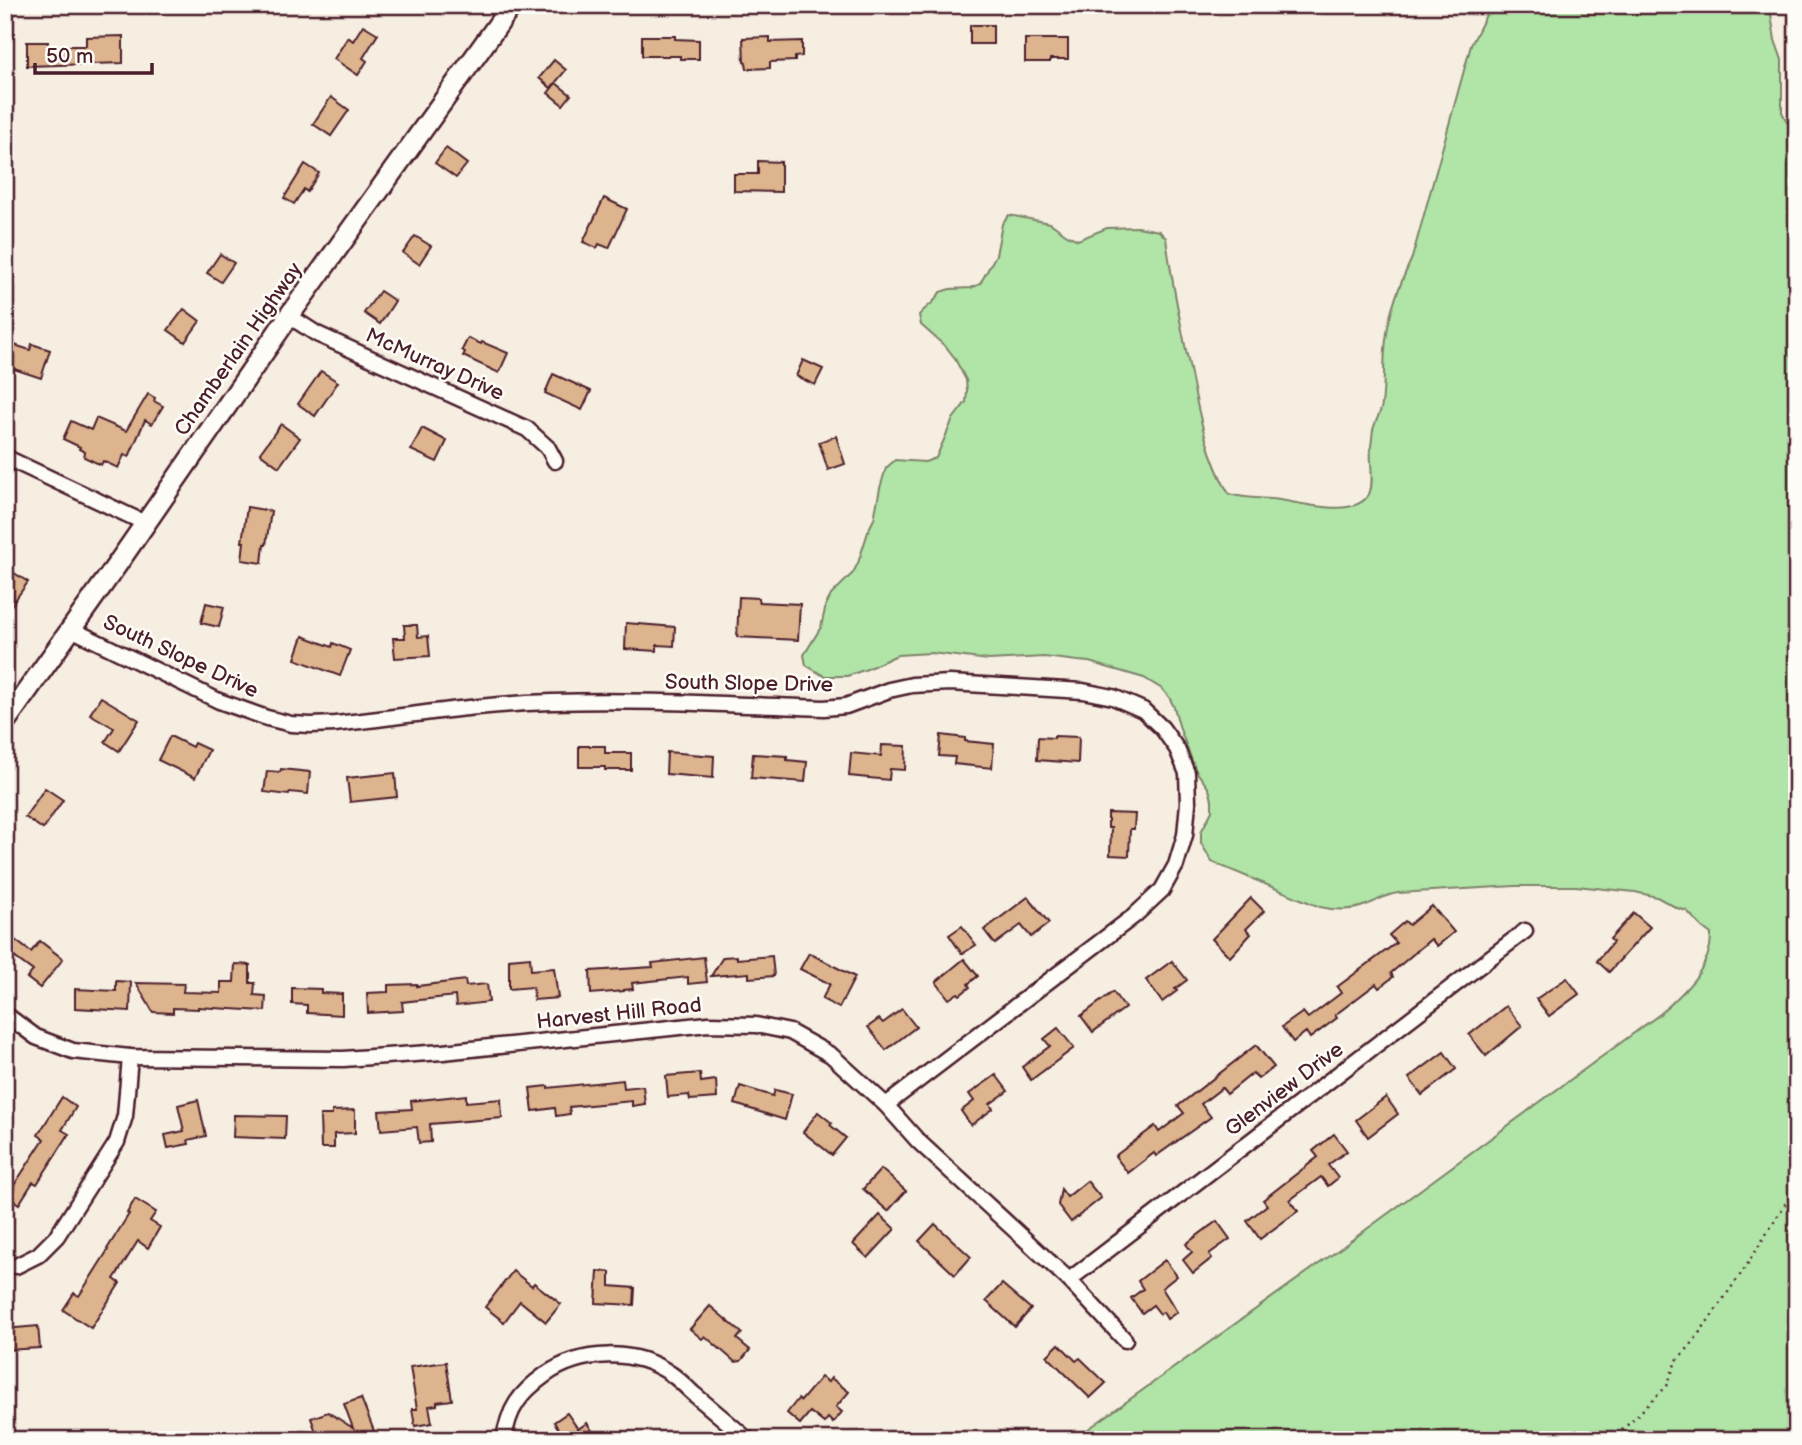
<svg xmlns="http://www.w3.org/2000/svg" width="1802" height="1445" font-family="'Balsamiq Sans',sans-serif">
<rect width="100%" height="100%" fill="#f7eee2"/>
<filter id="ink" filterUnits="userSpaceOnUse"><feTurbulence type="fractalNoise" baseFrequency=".0143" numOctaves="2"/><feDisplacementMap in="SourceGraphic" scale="14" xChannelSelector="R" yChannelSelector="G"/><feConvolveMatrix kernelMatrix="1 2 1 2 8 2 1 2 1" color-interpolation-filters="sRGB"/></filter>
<g filter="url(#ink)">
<path fill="#b0e5a7" stroke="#7d8269" stroke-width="2" d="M1491 5H1768L1770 8 1775 40 1782 60V112L1787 122 1797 123V1440H1073L1330 1256 1660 1014C1684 992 1712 968 1711 934L1702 927 1687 911 1677 908 1657 897 1635 892 1576 886H1515L1398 893C1384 895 1378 901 1366 905 1352 911 1334 910 1320 907L1212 862 1201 843V832L1212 811V800L1209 789 1196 771 1180 729 1174 707 1169 697 1162 689 1144 678 1089 662 1078 661 1044 657 989 660 931 653 897 655 867 669 847 676H824L806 665 804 655 821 627 826 605 831 595 853 573 858 563 869 529 874 519 880 488 886 468 895 460 925 462 936 458 953 419 966 402 967 391 966 380 954 357 947 348 921 325 919 315C927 305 935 304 940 292L950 289 971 288 980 284 996 255 1002 224 1009 215 1050 223 1067 235 1078 240 1107 228 1138 227 1159 231 1166 238C1171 277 1179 316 1187 355 1197 403 1204 451 1229 494 1243 498 1257 498 1271 499 1294 500 1354 521 1369 494 1375 482 1369 459 1371 446 1372 441 1372 435 1373 430 1375 421 1381 413 1382 404 1385 383 1383 361 1386 340 1389 311 1400 284 1412 258L1471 45Z"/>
<g fill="#ddb48e" stroke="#4a1f2b" stroke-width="2">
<path d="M363 25 378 34 363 58 367 61 358 75 334 59 348 37 353 41Z"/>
<rect x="970" y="25" width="23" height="19"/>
<path d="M123 36V63L27 66V42H48V46H86V37Z"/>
<path d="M642 36H675V39L699 40V59H680V56H642Z"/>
<path d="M770 37V42L802 41V56L795 57V61L770 62V68L747 69 746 63 744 62 743 38Z"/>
<path d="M1025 39H1068V59H1050V62H1025Z"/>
<path d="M554 60 566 70 551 88 539 78Z"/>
<path d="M556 83 571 95 563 105 548 93Z"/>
<path d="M331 97 349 110 331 136 313 124Z"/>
<path d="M446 148 467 164 456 178 435 163Z"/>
<path d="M758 161 781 162V192L734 191V174H758Z"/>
<path d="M305 164 319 173 307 192 304 189 294 204 284 198Z"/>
<path d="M604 198 627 209 609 248 599 244 597 248 583 242Z"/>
<path d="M415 236 431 246 419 264 403 253Z"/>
<path d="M220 254 234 263 221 282 207 273Z"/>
<path d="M380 291 395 301 380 324 364 313Z"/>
<path d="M184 309 200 321 185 342 168 330Z"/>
<path d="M468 338 481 344 482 342 508 353 499 373 463 356 465 352 462 350Z"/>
<path d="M5 342 30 350 32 344 50 350 41 378 5 366Z"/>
<path d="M803 360 823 369 815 385 796 376Z"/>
<path d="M321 371 338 382 315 416 298 404Z"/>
<path d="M553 374 591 391 582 410 545 393Z"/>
<path d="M148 394 155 398 154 401 163 406 152 424 145 420 129 457 124 455 118 468 103 461 101 465 84 457 85 452 79 449 80 447 63 439 71 421 91 430 96 418 126 431Z"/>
<path d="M281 424 300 438 279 467 260 453Z"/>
<path d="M422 428 447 441 437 462 411 450Z"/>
<path d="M836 436 845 464 828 470 819 442Z"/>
<path d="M247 507 271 511 266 545H264L262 563 242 560 244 542H242Z"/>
<path d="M5 567 28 582 5 614Z"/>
<path d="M739 597 759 598V602L800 604 798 640 737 637Z"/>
<path d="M206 603 224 607 219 627 201 623Z"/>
<path d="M626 623 675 627 674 646 657 645V651L625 649Z"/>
<path d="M404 625H417L418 637 428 636 430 656 395 658 393 638H405Z"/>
<path d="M303 636 332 647 333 643 350 650 340 676 295 659Z"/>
<path d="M101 697 139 720 119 751 105 742 114 728 90 714Z"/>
<path d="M941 735 965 738V741L994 744 992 768 954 764 955 757 939 756Z"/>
<path d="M170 736 192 747 194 743 209 750 195 778 158 760Z"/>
<path d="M1054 736 1079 737 1078 763 1037 760 1038 737 1054 738Z"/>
<path d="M882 745 906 746 905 770 890 769 889 780 849 776 851 753 881 756Z"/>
<path d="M579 746H605V753H631V770H605V767H579Z"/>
<path d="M667 752 714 756 713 778 666 774Z"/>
<path d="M753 754 787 756V760L807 762 805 782 751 778Z"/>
<path d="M281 769 310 772 308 794 290 792 289 795 264 792 267 771 280 772Z"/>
<path d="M395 773 397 797 350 802 347 778Z"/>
<path d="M45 788 63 800 43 829 25 817Z"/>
<path d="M1108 813 1135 814 1134 829H1130L1129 856 1110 855 1111 828H1108Z"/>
<path d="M1028 897 1049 923 1031 937 1021 925 995 944 984 930Z"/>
<path d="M1251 898 1264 911 1246 929 1251 934 1230 957 1212 939Z"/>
<path d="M1432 906 1454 932 1437 946 1431 939 1391 973 1393 977 1379 988 1376 984 1335 1015 1337 1018 1310 1038 1306 1032 1293 1042 1282 1027 1303 1012 1308 1018 1341 993 1337 987 1396 943 1389 935 1405 921 1409 925Z"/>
<path d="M1634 913 1650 927 1609 972 1597 961 1613 942 1610 939Z"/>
<path d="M962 926 976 945 962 954 949 935Z"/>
<path d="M15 940 31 952 40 941 63 959 40 988 27 978 33 971 6 951Z"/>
<path d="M809 953 855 977 839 1008 822 999 830 984 800 969Z"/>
<path d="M737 956V959L772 956 774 976 749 978V973L711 976 723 957Z"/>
<path d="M530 957 531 970 554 968 558 998 534 1000 533 987 509 989V959Z"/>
<path d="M704 957 707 982 688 984V977L632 983 633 989 624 990V991L591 994 590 971 653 967 652 963Z"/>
<path d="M964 959 978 976 968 984 970 987 960 995 958 993 949 999 936 982Z"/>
<path d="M1172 961 1187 980 1175 989 1177 991 1162 1002 1146 980Z"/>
<path d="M235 964 250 965V983H255L254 995 266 996 265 1011 198 1007V1009L173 1008V1013L153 1012 136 983 184 984 183 992 221 993V982H234Z"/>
<path d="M1567 978 1579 994 1549 1016 1536 999Z"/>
<path d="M465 980 466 986 487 984 489 1002 456 1006 455 996 402 1002 403 1011 368 1013 367 993 388 992V985L417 984V986Z"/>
<path d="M116 981 131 982 130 1011 75 1008V989L116 991Z"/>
<path d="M292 988 321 989V993L342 994V1015L307 1013V1005L292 1004Z"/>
<path d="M1113 992 1125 1008 1093 1032 1081 1016Z"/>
<path d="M1506 1006 1522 1026 1486 1056 1469 1035Z"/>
<path d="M902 1009 916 1027 886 1050 868 1027 879 1019 883 1023Z"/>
<path d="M1058 1028 1074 1048 1031 1080 1022 1067 1050 1046 1044 1039Z"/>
<path d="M1256 1045 1274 1067 1258 1079 1253 1073 1227 1094 1222 1088 1201 1104 1211 1117 1156 1156 1154 1153 1128 1173 1115 1156 1155 1126 1159 1132 1184 1113 1178 1106Z"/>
<path d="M1444 1052 1456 1069 1422 1095 1409 1078Z"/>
<path d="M700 1073 701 1082 716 1080 717 1098 690 1100 689 1095 668 1097 666 1076Z"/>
<path d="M996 1075 1008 1091 990 1104 993 1109 971 1125 961 1111 974 1101 969 1094Z"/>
<path d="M623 1080 624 1088 643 1086 645 1104 632 1106V1101L569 1107 570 1114 556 1116 555 1108 533 1111 530 1088 548 1086V1088Z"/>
<path d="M740 1086 773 1096 775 1090 792 1094 785 1120 735 1104Z"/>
<path d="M466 1095V1102L501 1099 502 1118 430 1124 431 1142 419 1143 417 1127 381 1130 379 1111 412 1109 411 1101Z"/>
<path d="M62 1097 76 1107 62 1130 69 1134 37 1184 33 1182 19 1204 7 1196 44 1139 38 1135Z"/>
<path d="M1386 1097 1398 1114 1368 1137 1356 1120Z"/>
<path d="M198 1100 206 1136 188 1140 189 1144 168 1148 165 1135 184 1131 178 1105Z"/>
<path d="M355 1110V1133L334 1134V1148H321L320 1115H332V1111Z"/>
<path d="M818 1112 832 1123 830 1125 846 1138 832 1155 803 1132Z"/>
<path d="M234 1115 286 1116 285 1139 233 1137Z"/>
<path d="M1334 1134 1347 1151 1328 1165 1338 1178 1328 1186 1321 1177 1290 1200 1298 1211 1260 1239 1247 1221 1267 1205 1263 1200 1318 1157 1313 1151Z"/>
<path d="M881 1169 906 1191 888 1211 863 1189Z"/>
<path d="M1087 1181 1101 1198 1071 1222 1058 1205 1061 1189 1067 1197Z"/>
<path d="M135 1199 156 1212 150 1221 160 1227 148 1248 138 1241 114 1279 120 1283 91 1328 63 1310 74 1293 79 1296 108 1250 107 1249 129 1214 127 1213Z"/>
<path d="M880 1215 895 1229 868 1258 853 1244Z"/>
<path d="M1217 1221 1230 1239 1209 1254 1212 1258 1193 1273 1183 1260 1192 1252 1186 1244Z"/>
<path d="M935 1224 971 1257 955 1275 919 1241Z"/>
<path d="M1165 1260 1177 1276 1162 1288 1177 1312 1167 1319 1163 1312 1160 1314 1153 1305 1142 1313 1131 1298 1143 1289 1138 1281Z"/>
<path d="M513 1271 532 1286 534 1283 561 1304 546 1322 520 1301 504 1322 485 1307Z"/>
<path d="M598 1271 610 1272V1286L635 1288 634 1305 596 1303Z"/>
<path d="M1002 1284 1031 1309 1015 1327 986 1301Z"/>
<path d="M710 1306 742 1333 737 1339 750 1350 741 1361 735 1362 705 1336 702 1339 690 1329Z"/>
<path d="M38 1326 40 1348 5 1350V1329Z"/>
<path d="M1059 1344 1076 1361 1080 1358 1106 1383 1090 1398 1047 1356Z"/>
<path d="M446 1362 452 1400 437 1402V1405L429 1406 432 1423 415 1426 412 1409H417L410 1367Z"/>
<path d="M821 1377 828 1382 831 1378 849 1392 836 1407 842 1412 833 1423 828 1418 824 1423 810 1412 800 1424 787 1413 798 1399 801 1401Z"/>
<path d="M361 1398 374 1431 351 1440H319L311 1418 328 1412 353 1428 344 1404Z"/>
<path d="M567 1413 578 1429 587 1423 598 1440H562L567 1436 566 1433 563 1435 554 1422Z"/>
</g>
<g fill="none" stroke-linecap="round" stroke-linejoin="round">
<g stroke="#4a1f2b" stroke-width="19">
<g id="minor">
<path d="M289 316 317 334 527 429 548 448 555 461"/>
<path d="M5 457 145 523"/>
<path d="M71 629 219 701 267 718 291 724 311 725 335 724C407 716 480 704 552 702 643 699 733 705 824 708L846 706 889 690 912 685 950 683 1083 691 1113 697 1143 710 1162 728 1177 749 1187 773 1188 803 1185 835 1176 865 1162 890 1134 916 886 1105"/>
<path d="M5 1014 36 1037 73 1051 130 1057 343 1059 443 1052 708 1024 756 1025 790 1032 831 1055 886 1105 918 1141 1069 1280 1125 1340"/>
<path d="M16 1266 38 1255 57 1236 117 1142 125 1116 130 1057"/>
<path d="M1069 1280 1525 931"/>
<path d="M504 1440C508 1409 520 1393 545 1375 581 1350 634 1348 671 1374 680 1380 687 1388 695 1395 713 1410 731 1425 748 1440"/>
</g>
</g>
<g stroke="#4a1f2b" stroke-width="24">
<path id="secondary" d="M5 722 116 566 289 316 512 5"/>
</g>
<g stroke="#4a1f2b" stroke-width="2.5" stroke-dasharray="2 5" stroke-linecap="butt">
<path d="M1612 1440 1667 1386 1676 1361 1691 1345 1745 1268 1797 1185"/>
<path d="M1780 1440 1797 1425"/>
</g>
<use href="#minor" stroke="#fdfcf7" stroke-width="14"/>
<use href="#secondary" stroke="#fdfcf7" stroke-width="19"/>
</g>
</g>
<g text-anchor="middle" stroke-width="5" stroke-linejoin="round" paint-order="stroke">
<g font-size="21" fill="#4a1f2b" stroke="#fdfcf7">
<text transform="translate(238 349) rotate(-55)" y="7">Chamberlain Highway</text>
<text transform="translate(435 364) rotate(24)" y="7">McMurray Drive</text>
<text transform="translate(181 656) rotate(25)" y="7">South Slope Drive</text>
<text transform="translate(749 683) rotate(1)" y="7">South Slope Drive</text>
<text transform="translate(619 1013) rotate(-6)" y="7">Harvest Hill Road</text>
<text transform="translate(1284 1089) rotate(-37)" y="7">Glenview Drive</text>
</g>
</g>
<rect width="1802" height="1445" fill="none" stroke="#fdfcf7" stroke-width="28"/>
<rect x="14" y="14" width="1774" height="1417" fill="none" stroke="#4a1f2b" stroke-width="2.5" filter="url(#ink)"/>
<path d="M35 63v10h117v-10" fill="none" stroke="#4a1f2b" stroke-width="3.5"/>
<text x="46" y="63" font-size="21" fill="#4a1f2b" stroke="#fdfcf7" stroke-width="5" paint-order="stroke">50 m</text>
</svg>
